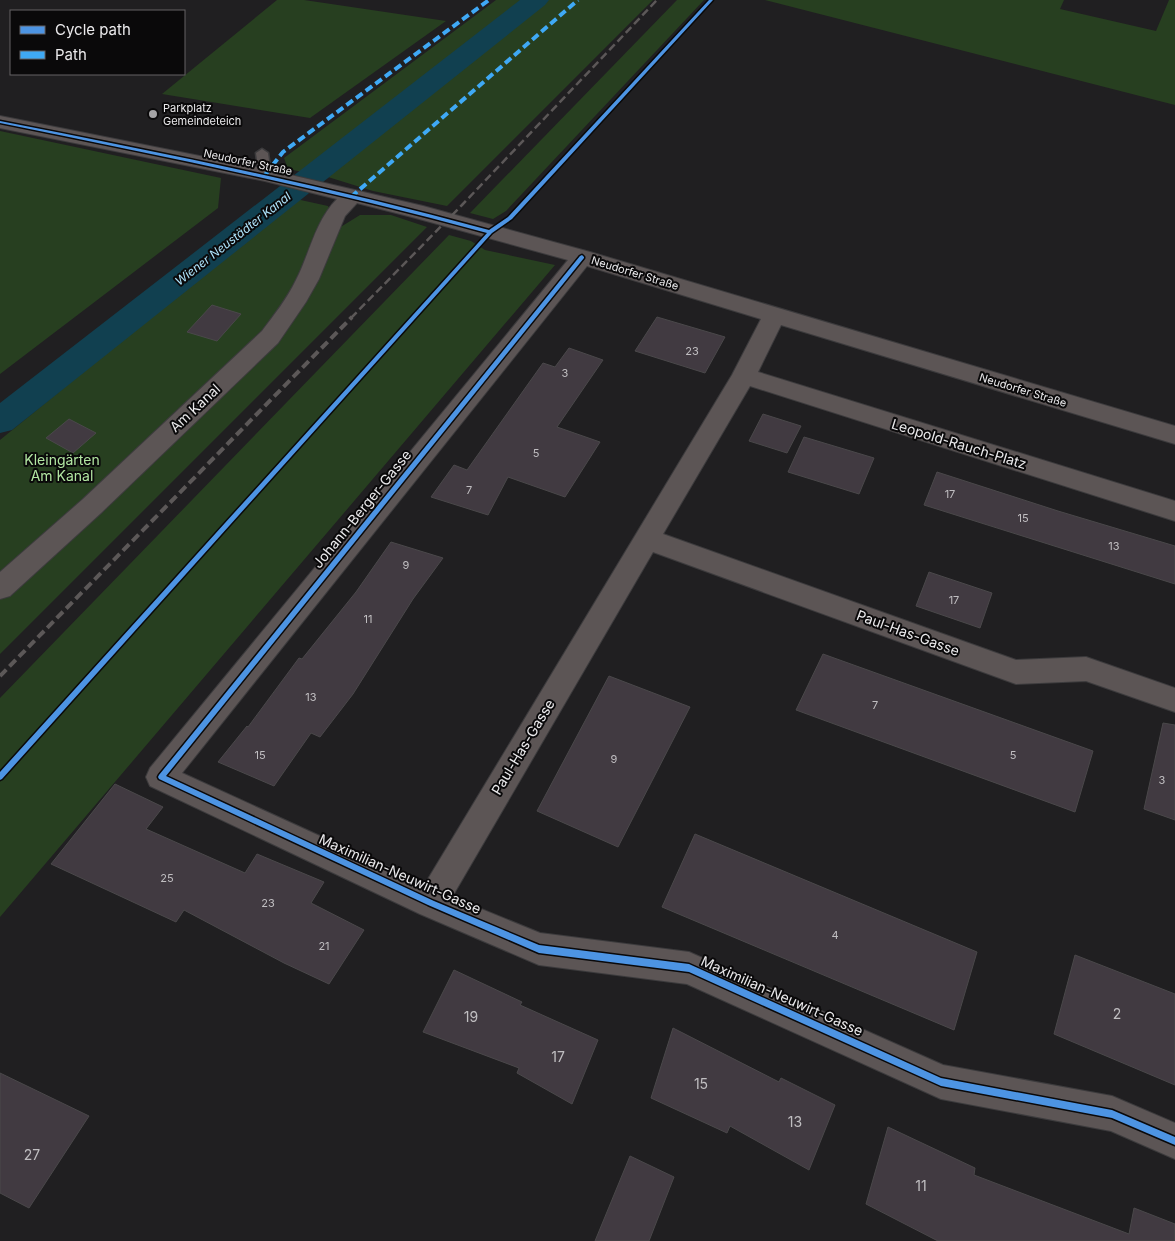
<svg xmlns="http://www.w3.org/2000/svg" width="1175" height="1241" font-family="Inter,sans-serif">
<rect width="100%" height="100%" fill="#201f21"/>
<g fill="#273f20">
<path d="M277 0H304L446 21 310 118 162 94Z"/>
<path d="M496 0H653L447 206 373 191 328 177 288 169 284 158Z"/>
<path d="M677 0H704L506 211 493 219 470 213Z"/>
<path d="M765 0H1064L1060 9 1156 31 1169 0H1175V105Z"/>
<path d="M0 131 221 178 218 208 0 374Z"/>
<path d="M296 199 328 206 339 228 360 215H391L427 227 0 654V440Z"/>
<path d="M449 235 471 241 485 250 555 265 0 917V698Z"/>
</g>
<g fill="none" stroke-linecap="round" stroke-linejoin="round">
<path fill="#114050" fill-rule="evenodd" d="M520 0H549L545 5 12 430 0 433V403Z"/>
</g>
<g fill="#413a41" stroke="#4a484a">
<path d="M212 305 241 314 217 341 187 332Z"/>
<path d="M657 317 725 337 705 373 635 351Z"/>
<path d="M569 348 603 360 557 427 600 442 565 497 508 477 488 515 431 497 454 465 467 470 543 363 555 367Z"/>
<path d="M763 414 801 426 787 453 749 441Z"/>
<path d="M69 419 96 433 73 453 46 438Z"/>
<path d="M804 437 874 458 859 494 788 472Z"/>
<path d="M937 472 1058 511 1175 546V584L924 505Z"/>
<path d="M391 542 443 558 413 599 353 694 320 737 311 733 274 786 218 762 247 726 248 727 299 658 302 659 356 592Z"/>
<path d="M929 572 992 593 980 628 916 606Z"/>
<path d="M823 654 1093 751 1075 812 796 710Z"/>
<path d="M609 676 690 707 618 847 537 811Z"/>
<path d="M1163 723 1175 725V820L1144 809Z"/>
<path d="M115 784 163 807 146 829 245 873 257 854 324 882 311 903 364 930 329 984 284 963 184 910 176 922 51 864Z"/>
<path d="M695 834 977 952 954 1030 662 907Z"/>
<path d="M1075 955 1175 994V1085L1054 1034Z"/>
<path d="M454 970 522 1002 520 1005 598 1040 572 1104 517 1073 519 1068 423 1032Z"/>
<path d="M673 1028 779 1082 781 1078 835 1105 809 1170 730 1126 727 1133 651 1098Z"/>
<path d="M0 1073 89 1116 29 1208 0 1193Z"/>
<path d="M888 1127 975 1168 974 1175 1129 1234 1134 1208 1175 1224V1241H938L866 1204Z"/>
<path d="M630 1156 674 1177 649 1241H595Z"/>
</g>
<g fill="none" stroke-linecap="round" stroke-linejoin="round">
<g stroke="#3c3b3d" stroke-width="3">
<path id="service" d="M262 149 268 153 271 175 265 179 259 175 256 153Z"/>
</g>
<g stroke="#3c3b3d" stroke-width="2">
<path id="minor" d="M0 116 265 169 423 206 590 252 1175 426V444L781 325 758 372 1175 501V521L750 386 663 534 1016 660 1086 657 1175 688V712L1086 681 1016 684 653 552 452 897 540 933 689 952 943 1065 1112 1096 1175 1123V1159L1111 1131 941 1099 687 984 539 965 420 914 150 786 146 777 150 768 568 260 412 217 357 203 345 216 319 279 306 302 278 343 101 513 10 596 0 599V572L83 499 262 331C274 315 287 299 296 280 310 253 315 221 337 199L265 181 0 128ZM587 266 761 319 732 375 425 884 182 773Z"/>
</g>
<use href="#service" fill="#5c5555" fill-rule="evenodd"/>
<use href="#minor" fill="#5c5555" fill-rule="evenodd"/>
<path stroke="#5c5858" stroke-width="2.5" stroke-dasharray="8 4" stroke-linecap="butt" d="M351 318 462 205 657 0"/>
<path stroke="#5c5858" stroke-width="4" stroke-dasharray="9 4.5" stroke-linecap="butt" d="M0 676 352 317"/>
<g stroke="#3fa9f5" stroke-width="4" stroke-dasharray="8 4" stroke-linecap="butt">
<path d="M265 175 283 152 489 0"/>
<path d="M351 197 578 0"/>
</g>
<g stroke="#0a090a" stroke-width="3">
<g id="cycleway">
<path d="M709 0H713L512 219 492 233 2 779 0 780V772L487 233C326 189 163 156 0 123V121C164 153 328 186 489 230L508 217Z"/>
<path d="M582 255 584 257V258L166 776 434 901 539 945 689 964 941 1078 1112 1110 1175 1137V1145L1112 1118 941 1086 689 972 539 953 428 905 159 779 158 777 159 775 580 256Z"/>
</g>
</g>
<use href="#cycleway" fill="#4d94e3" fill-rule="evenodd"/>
</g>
<circle fill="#a4a3a5" stroke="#0a090a" stroke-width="2" cx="153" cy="114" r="5"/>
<g text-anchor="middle" stroke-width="4" stroke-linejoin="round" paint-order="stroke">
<g font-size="11" fill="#ebeaec" stroke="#0a090a" text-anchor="start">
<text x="163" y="112">Parkplatz<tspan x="163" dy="13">Gemeindeteich</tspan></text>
</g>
<g font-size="11" fill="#ebeaec" stroke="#0a090a">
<text transform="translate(248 162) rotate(12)" y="4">Neudorfer Straße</text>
<text transform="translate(635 273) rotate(17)" y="4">Neudorfer Straße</text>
<text transform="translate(1023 390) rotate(17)" y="4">Neudorfer Straße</text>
</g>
<g font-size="11" fill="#c0bec1">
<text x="692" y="355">23</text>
<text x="565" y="377">3</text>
<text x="536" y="457">5</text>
<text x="469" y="494">7</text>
<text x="950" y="498">17</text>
<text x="1023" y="522">15</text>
<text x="1114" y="550">13</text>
<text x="406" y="569">9</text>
<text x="954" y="604">17</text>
<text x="368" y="623">11</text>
<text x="311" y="701">13</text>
<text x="875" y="709">7</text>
<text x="260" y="759">15</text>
<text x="1013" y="759">5</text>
<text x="614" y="763">9</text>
<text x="1162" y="784">3</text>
<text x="167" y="882">25</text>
<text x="268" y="907">23</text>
<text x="835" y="939">4</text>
<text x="324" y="950">21</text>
</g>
<g font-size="12" font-style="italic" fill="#afe5fd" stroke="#0a090a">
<text transform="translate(233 239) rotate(-38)" y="4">Wiener Neustädter Kanal</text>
</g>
<g font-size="14" fill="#ebeaec" stroke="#0a090a">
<text transform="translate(195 408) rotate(-43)" y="5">Am Kanal</text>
<text transform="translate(959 444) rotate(17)" y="5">Leopold-Rauch-Platz</text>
<text transform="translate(362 509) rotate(-51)" y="5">Johann-Berger-Gasse</text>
<text transform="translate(908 633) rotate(20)" y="5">Paul-Has-Gasse</text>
<text transform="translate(523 747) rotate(-59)" y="5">Paul-Has-Gasse</text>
<text transform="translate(400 874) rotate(24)" y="5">Maximilian-Neuwirt-Gasse</text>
<text transform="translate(782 996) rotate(24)" y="5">Maximilian-Neuwirt-Gasse</text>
</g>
<g font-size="14" fill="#b1e5a1" stroke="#0a090a">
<text x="62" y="465">Kleingärten<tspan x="62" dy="16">Am Kanal</tspan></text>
</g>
<g font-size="14" fill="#c0bec1">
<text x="1117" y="1019">2</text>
<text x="471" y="1022">19</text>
<text x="558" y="1062">17</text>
<text x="701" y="1089">15</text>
<text x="795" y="1127">13</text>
<text x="32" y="1160">27</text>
<text x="921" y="1191">11</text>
</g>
</g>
<rect x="10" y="10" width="175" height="65" fill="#0a090a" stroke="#646364"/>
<rect x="20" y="26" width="25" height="8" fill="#4d94e3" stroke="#646364"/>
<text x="55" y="35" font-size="15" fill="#ebeaec">Cycle path</text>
<rect x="20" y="51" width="25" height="8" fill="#3fa9f5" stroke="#646364"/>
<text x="55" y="60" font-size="15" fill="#ebeaec">Path</text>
</svg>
